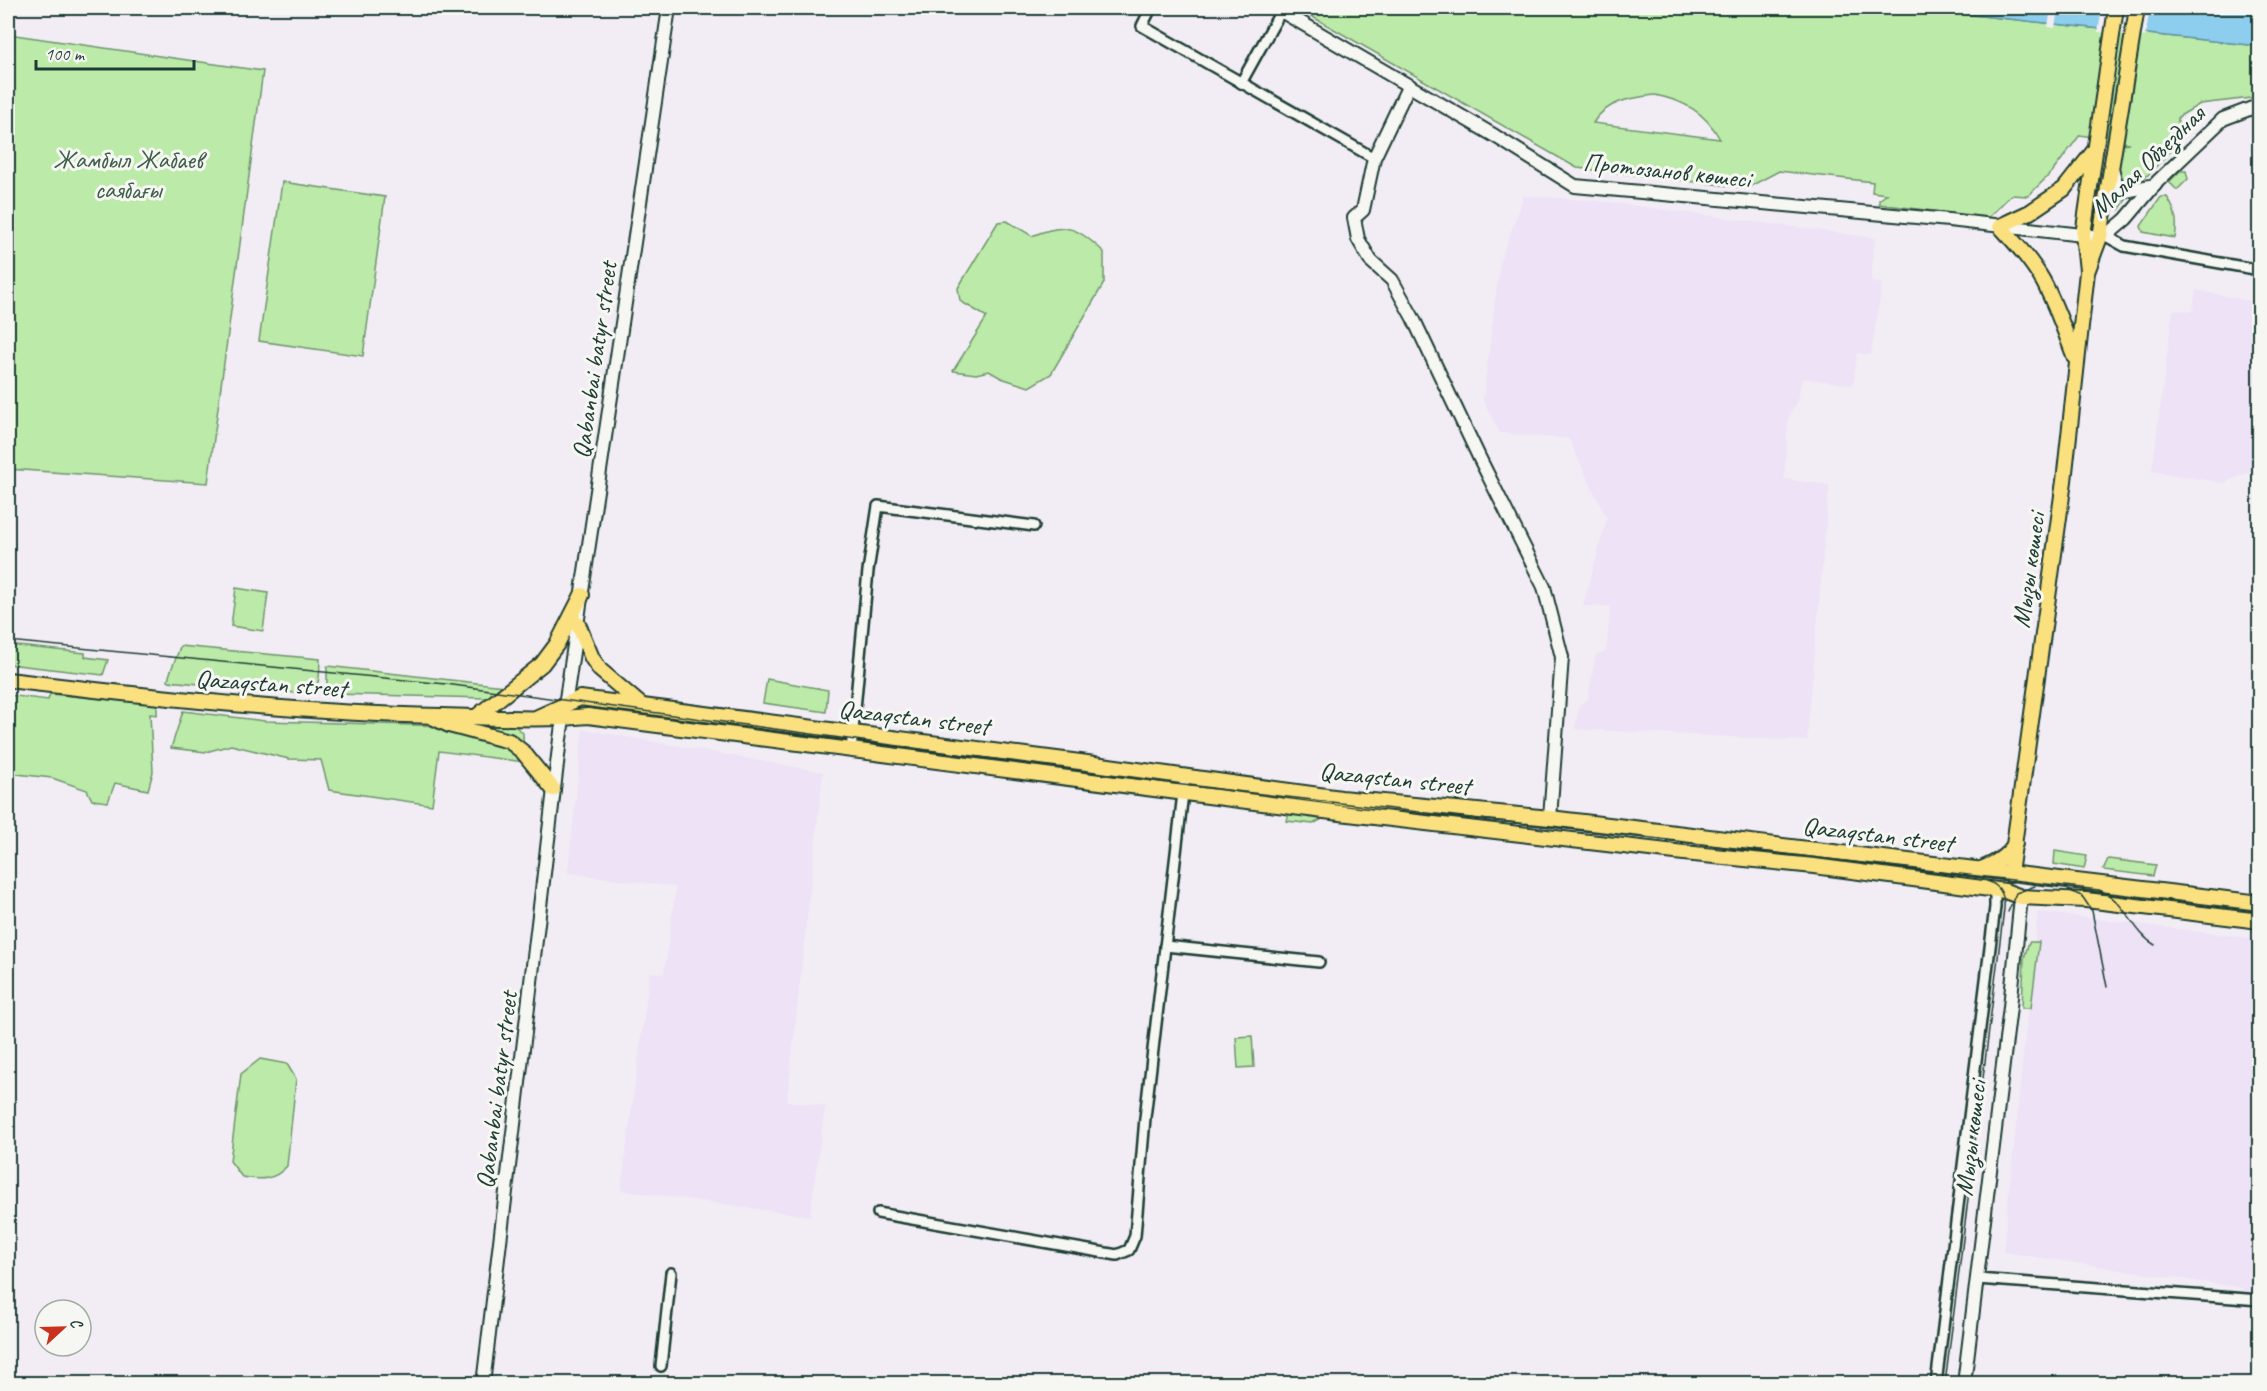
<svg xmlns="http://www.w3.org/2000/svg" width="2267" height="1391" font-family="Caveat,sans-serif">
<rect width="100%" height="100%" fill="#f2edf4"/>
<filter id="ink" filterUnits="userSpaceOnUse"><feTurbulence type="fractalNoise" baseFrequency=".0167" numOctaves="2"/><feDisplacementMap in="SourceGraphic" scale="12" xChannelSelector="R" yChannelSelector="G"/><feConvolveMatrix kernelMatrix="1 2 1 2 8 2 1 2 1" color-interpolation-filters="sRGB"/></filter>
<g filter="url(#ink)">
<g fill="#ede2f6">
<path d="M1524 196 1600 201 1875 238 1871 282 1882 284 1871 355 1857 353 1853 385 1802 378 1797 400 1788 420 1784 479 1829 485 1807 741 1575 729 1579 705 1588 699 1596 654 1606 652 1611 606H1583L1607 519 1569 439 1500 433 1483 400 1500 262Z"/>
<path d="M2197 280 2196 290 2259 303V468L2224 483 2152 471 2173 310 2193 311Z"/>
<path d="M583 729 823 772 787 1101 825 1106 810 1216 621 1190 650 972 664 974 676 887 568 873Z"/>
<path d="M2038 912 2259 939V1295L2243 1292V1288L2003 1252Z"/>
</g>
<g fill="#bceaa8" stroke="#6e946e" stroke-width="1.5" fill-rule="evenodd">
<path d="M1297 8H1908L2259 46V97L2200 104 2178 117 2177 145 2132 191 2119 210 2111 208 2122 144 2129 143 2080 135 2053 171 2028 196 2011 195 1988 218 1879 204V200L1887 194 1872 192 1873 182 1779 171 1747 188 1577 168ZM1655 95C1685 101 1705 112 1720 139L1593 123C1606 101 1631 98 1655 95Z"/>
<path d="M8 34 263 71 208 483 8 469Z"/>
<path d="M2180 171H2186L2188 179 2177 190 2169 182Z"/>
<path d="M282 182 385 197 363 356 259 341Z"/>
<path d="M2161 197H2167C2176 211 2178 222 2175 238L2143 232 2141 226Z"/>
<path d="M1007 221 1032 236C1068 221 1077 228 1104 252V283L1051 374 1029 387 1001 378 989 371 976 374 953 371 987 317 960 301 958 288 998 222Z"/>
<path d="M236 588 268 593 263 631 231 626Z"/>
<path d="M8 645 85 653V657L108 660 103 675 8 664Z"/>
<path d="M180 646 320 659C319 672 322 688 307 694L168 681C170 668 177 659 180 646Z"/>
<path d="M327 666 513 687 499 697 485 698 334 694 327 686Z"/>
<path d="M767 679 828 690 826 712 763 703Z"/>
<path d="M50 694 157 704V715L150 714 153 772 148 790 115 783 108 802 92 800 87 790 52 778 8 773V695L48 700Z"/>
<path d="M183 711 265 721 450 726H515L523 733 524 762 439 751 432 805 329 790 321 760 289 759 231 745 206 752 171 748Z"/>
<path d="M1289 813 1326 817 1313 824 1287 821Z"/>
<path d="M2055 851 2087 856 2084 869 2054 864Z"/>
<path d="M2108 859 2156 865 2153 876 2103 870Z"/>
<path d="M2029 942H2039L2031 1008H2022L2024 958Z"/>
<path d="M1252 1036 1254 1067 1238 1068 1236 1037Z"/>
<path d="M260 1059 287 1064 296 1079 287 1166C274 1181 260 1180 242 1177L230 1161 241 1074Z"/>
</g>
<path fill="#8dcdee" stroke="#6193a4" stroke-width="1.5" d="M1908 8H2259V46Z"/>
<g fill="#f2edf4">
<path d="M2051 8H2058L2055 28 2048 27Z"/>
<path d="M2102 8H2150L2145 37 2098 32Z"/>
</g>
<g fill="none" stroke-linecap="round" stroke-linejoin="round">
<g stroke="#1f3d34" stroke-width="14">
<g id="street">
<path d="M1151 8 1142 26 1374 158"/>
<path d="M1241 83 1281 11"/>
<path d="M2106 236 2124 246 2260 270"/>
<path d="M851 751 868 571 878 506 1034 526"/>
<path d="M1165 946 1319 962"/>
<path d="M878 1213 1117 1255 1129 1250 1135 1236 1145 1118 1185 776"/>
<path d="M1977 1279 2260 1300"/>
<path d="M661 1366 671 1273"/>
<path d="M1936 1384 1995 907V890"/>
</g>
</g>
<g stroke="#1f3d34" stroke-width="16">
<g id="secondary">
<path d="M1276 8 1495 136 1575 186 1949 220 2100 237 2112 231 2126 219 2158 181 2223 119 2260 105"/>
<path d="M1409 85 1374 158 1363 210 1354 218 1358 239 1371 261 1392 280 1413 318 1479 457 1544 587 1562 657 1550 818"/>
<path d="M2112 168 2116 183 2126 191 2155 185"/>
<path d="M483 1384 560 739 669 8"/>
<path d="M1964 1384 2010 1007 2021 897"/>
</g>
</g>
<g stroke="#1f3d34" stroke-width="18">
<g id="primary">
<path d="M2087 270 2083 235 2116 8"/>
<path d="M2075 358C2065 332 2056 305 2043 281 2031 260 2015 243 2000 226L2030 212 2064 189 2094 151"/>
<path d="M578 624 592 658 600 670 641 705"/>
<path d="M8 680C152 697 297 713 442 716 491 717 539 721 588 716L1340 813 1684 853 1814 866 2005 891 2021 897 2086 900 2260 921"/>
<path d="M476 717 542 664 557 644 582 595"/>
<path d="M538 717 580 698 1080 762 1341 798 1550 818 2260 903"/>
<path d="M434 718 449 725 509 741 523 752 553 789"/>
<path d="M1981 869C1996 863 2006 857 2015 844"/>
<path d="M2010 874 2064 481 2087 272 2100 237 2137 8"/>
</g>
</g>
<use href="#street" stroke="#f6f6f2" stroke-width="9"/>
<use href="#secondary" stroke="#f6f6f2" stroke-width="12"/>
<use href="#primary" stroke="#fbe080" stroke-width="14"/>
<g stroke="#1f3d34" stroke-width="1.5">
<path d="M8 641 446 684 1183 785 2099 890C2125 899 2132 932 2155 945"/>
<path d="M2068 890 2082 896 2092 911 2107 987"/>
<path d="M2008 912 2016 893 2035 886"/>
<path d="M1945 1384 2004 909C2005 896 2000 885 1987 881"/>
</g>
</g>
</g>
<g text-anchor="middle" stroke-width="6" stroke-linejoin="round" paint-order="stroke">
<g font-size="26" fill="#3e604b" stroke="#f6f6f2">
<text x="128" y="168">Жамбыл Жабаев<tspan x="128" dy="30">саябағы</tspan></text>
</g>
<g font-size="26" fill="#1f3d34" stroke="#f6f6f2">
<text transform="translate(2147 161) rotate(-44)" y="9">Малая Объездная</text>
<text transform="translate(1667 170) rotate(6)" y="9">Протозанов көшесі</text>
<text transform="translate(594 360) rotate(-82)" y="9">Qabanbai batyr street</text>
<text transform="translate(2028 570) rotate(-82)" y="9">Мызы көшесі</text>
<text transform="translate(271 683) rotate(4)" y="9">Qazaqstan street</text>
<text transform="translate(914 717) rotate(7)" y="9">Qazaqstan street</text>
<text transform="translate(1395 778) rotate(6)" y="9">Qazaqstan street</text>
<text transform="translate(1878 834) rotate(7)" y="9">Qazaqstan street</text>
<text transform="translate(496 1090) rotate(-83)" y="9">Qabanbai batyr street</text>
<text transform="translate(1970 1138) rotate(-83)" y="9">Мызы көшесі</text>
</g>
</g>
<rect width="2267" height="1391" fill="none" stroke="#f6f6f2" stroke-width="30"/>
<rect x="15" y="15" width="2237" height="1361" fill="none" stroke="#1f3d34" stroke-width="2" filter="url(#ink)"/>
<g transform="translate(63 1328) rotate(68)"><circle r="28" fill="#f6f6f2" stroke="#a0aca6" stroke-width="1.5"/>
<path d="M0-4.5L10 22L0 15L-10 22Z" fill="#c8321e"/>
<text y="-9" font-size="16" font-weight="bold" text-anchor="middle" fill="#1f3d34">С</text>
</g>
<path d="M36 60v9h158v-9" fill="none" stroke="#1f3d34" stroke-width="3"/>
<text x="45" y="60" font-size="18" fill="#1f3d34" stroke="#f6f6f2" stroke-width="4.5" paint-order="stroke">100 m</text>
</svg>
